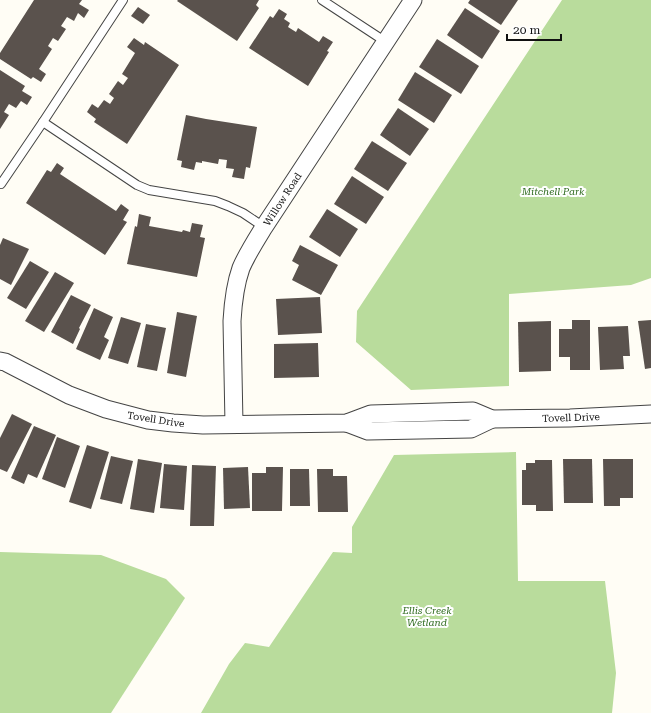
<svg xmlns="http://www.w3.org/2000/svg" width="651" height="713" font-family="'Roboto Serif',serif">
<rect width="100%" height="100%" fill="#fffdf5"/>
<g fill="#b9dc9c">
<path d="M562 0H651V278L631 285 509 294V386L411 390 356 342 357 311Z"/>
<path d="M516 452 518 581H605L616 673 612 713H201L229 664 245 643 269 647 333 552 352 553V527L394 455Z"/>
<path d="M0 552 101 555 166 579 185 598 111 713H0Z"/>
</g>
<g fill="#5a524d">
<path d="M34 0H82L79 4 89 10 84 18 78 13 74 21 67 17 61 26 66 29 58 41 53 38 48 46 52 49 39 69 46 74 41 82 33 77 31 79 0 59V53Z"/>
<path d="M178 0H259L256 5 259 8 237 41 177 1Z"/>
<path d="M470 0H518L501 25 468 3Z"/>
<path d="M138 7 150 15 143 24 131 16Z"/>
<path d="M465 8 500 31 482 59 447 35Z"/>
<path d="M279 9 287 14 284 19 290 23 288 27 296 32 298 28 319 42 323 36 333 42 327 51 329 52 308 86 249 48 270 16 273 18Z"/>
<path d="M134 38 144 45 145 42 179 65 127 144 94 122 96 119 87 112 92 104 98 108 104 100 110 104 114 98 109 94 118 81 123 85 128 78 122 74 135 53 127 47Z"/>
<path d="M437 39 479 66 461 94 419 67Z"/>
<path d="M0 70 25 86 22 91 32 97 27 105 21 101 16 108 9 104 4 112 9 115 0 129Z"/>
<path d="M415 72 452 95 434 123 398 100Z"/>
<path d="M398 108 429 129 410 156 380 135Z"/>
<path d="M186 115 206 119 257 127 250 168 246 167 244 179 232 177 234 169 226 168 227 160 219 159 218 164 202 161V163L196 162 194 170 181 167 182 161 177 160Z"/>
<path d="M372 141 407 163 388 191 354 169Z"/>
<path d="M57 163 64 168 60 174 116 211 121 204 129 210 123 220 127 222 105 255 26 203 47 170 51 172Z"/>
<path d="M352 176 384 197 366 224 334 204Z"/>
<path d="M327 209 358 229 340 257 309 237Z"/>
<path d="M139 214 151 217 149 226 182 232 183 230 190 232 192 223 203 225 200 237 205 238 197 277 127 264 135 226 137 227Z"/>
<path d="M3 238 29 249 11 285 0 279V245Z"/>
<path d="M300 245 338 265 321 295 292 280 299 265 292 261Z"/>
<path d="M30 261 49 272 26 309 7 298Z"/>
<path d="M55 272 74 283 44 332 25 321Z"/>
<path d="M71 295 91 305 79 328 80 329 73 344 51 332Z"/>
<path d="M320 297 322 333 278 335 276 299Z"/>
<path d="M94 308 113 317 104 337 109 340 100 360 76 349Z"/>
<path d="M177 312 197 316 186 377 167 373Z"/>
<path d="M121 317 141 323 128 364 108 358Z"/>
<path d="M572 320H590V370H570V357H559V329H572Z"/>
<path d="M651 320V368L645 369 638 321Z"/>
<path d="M551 321V371L519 372 518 322Z"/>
<path d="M146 324 166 328 157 371 137 367Z"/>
<path d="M628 326 630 356H623L624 369 600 370 598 327Z"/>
<path d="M318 343 319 377 274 378V344Z"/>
<path d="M12 414 32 424 7 472 0 469V438Z"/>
<path d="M34 426 56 435 37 478 28 474 24 484 11 478Z"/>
<path d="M57 437 80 446 65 488 42 479Z"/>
<path d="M87 445 109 452 91 509 69 502Z"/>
<path d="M111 456 133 461 122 504 100 499Z"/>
<path d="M138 459 162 463 154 513 130 509Z"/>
<path d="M563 459H592L593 503H564Z"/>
<path d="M603 459H633V498H620V506H604Z"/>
<path d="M535 460H552L553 511H536V505H522V470H526V463H535Z"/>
<path d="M164 464 187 466 184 510 160 508Z"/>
<path d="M192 465 216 466 214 526H190Z"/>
<path d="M248 467 250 508 224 509 223 468Z"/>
<path d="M266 467H283L282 511H252V473H266Z"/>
<path d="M290 469H309L310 506H290Z"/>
<path d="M317 469H333V476H347L348 512H318Z"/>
</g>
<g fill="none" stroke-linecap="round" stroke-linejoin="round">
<g stroke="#444" stroke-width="10">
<g id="lane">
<path d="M322 0 386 42"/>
<path d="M43 122 137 185 149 190 215 201 228 206 243 213 264 227"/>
<path d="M1 184 43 122 123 0"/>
</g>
</g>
<g stroke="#444" stroke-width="19">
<g id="street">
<path d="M0 361 5 362 69 395 106 409 148 420 173 423 203 425 347 423 371 414 473 411 492 419 570 418 651 414"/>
<path d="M347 423 368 431 471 429 492 419"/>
<path d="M234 424 232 321C233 303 235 285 241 268 247 254 256 240 264 227L413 0"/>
</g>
</g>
<use href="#lane" stroke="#fff" stroke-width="8"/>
<use href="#street" stroke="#fff" stroke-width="17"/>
</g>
<g text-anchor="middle" stroke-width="4" stroke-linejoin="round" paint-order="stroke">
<g font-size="10" font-style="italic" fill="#2f6b1f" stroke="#fff">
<text x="553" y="195">Mitchell Park</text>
<text x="427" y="614">Ellis Creek<tspan x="427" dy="12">Wetland</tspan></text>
</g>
<g font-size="10" fill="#111" stroke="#fff">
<text transform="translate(282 199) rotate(-57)" y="4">Willow Road</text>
<text transform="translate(571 417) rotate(-2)" y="4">Tovell Drive</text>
<text transform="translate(156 419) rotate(9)" y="4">Tovell Drive</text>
</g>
</g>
<path d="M507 34v6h54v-6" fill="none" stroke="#111111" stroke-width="2"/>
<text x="513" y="34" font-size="12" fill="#111111" stroke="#ffffff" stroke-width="3" paint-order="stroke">20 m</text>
</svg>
